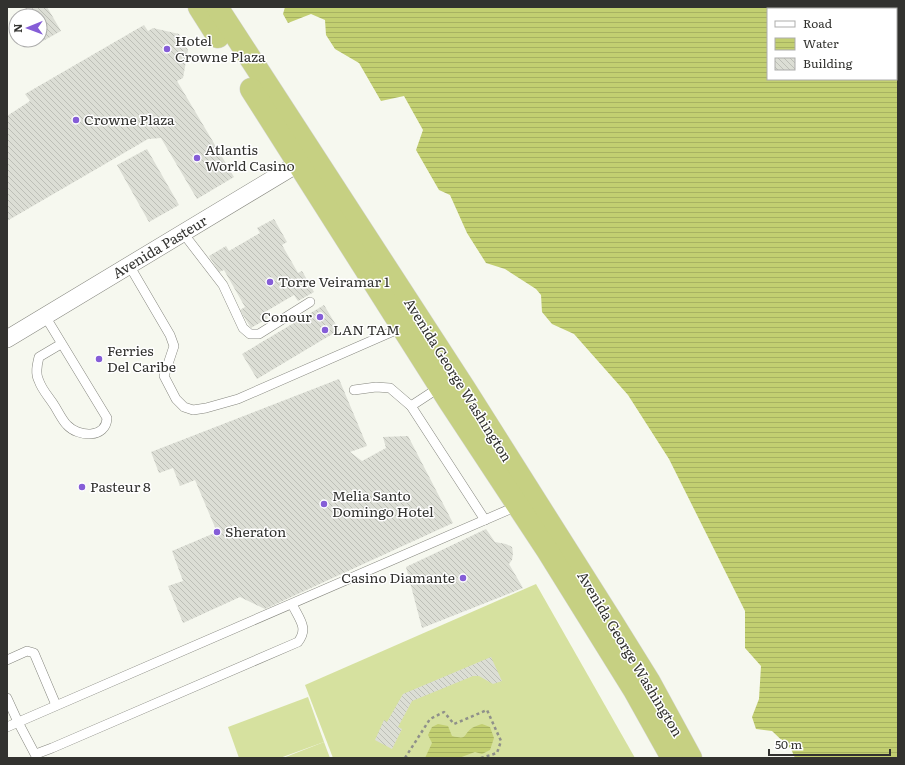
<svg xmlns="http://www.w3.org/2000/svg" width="905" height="765" font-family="Literata,serif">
<defs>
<pattern id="water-rules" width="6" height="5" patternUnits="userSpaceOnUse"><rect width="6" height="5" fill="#c2cf71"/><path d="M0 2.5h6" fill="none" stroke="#a7b262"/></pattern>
<pattern id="building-back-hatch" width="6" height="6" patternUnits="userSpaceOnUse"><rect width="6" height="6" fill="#dcded5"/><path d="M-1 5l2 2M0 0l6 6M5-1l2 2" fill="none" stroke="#bdbfb7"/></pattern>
</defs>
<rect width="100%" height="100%" fill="#f6f8ef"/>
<g fill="#d6e19f">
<path d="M536 584 635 758H333L305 685Z"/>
<path d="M308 697 324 742 280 758H239L228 727Z"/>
<path d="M324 742 330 758H283Z"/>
</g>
<g fill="url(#water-rules)" fill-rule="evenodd">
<path d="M285 7H898V758H795L791 749 772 731 756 729 752 717 759 699 761 666 745 648V611L669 459 628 395 574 334 552 324 542 312 541 295 536 289 505 269 486 263 467 233 450 195 439 190 416 150 423 130 404 96 381 101 359 63 335 49 326 35 325 20 311 14 288 23 283 14ZM768 9H896V79H768Z"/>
<path d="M438 724 448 726 452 736C469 740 462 735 472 728 475 726 479 725 482 724L490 727 494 738 490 750 482 754 475 752 459 758H425L432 743 428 735 432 727Z"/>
</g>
<g fill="url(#building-back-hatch)">
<path d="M24 7H47L61 31 43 41 40 36V16H29Z"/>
<path d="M144 25 148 31 153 28 179 34 188 50 183 78 177 81 234 177 197 199 161 138 148 139 7 221V116L30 101 25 94Z"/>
<path d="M147 149 179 205 149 222 117 165Z"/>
<path d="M274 219 287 242 282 245 298 273 302 271 314 292 298 301 294 295 265 312 268 318 251 328 240 310 245 307 224 270 219 272 209 256 226 246 229 251 260 233 257 228Z"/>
<path d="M324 305 339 330 257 379 242 354Z"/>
<path d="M339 379 367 446 350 452 362 461 386 448 383 437 408 436 453 523 265 609 240 597 183 623 168 586 183 581 172 551 217 532 195 480 180 486 173 468 159 473 151 452Z"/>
<path d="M486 529 495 542 506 544 512 547 513 553 512 560 509 564 523 588 422 628 406 567Z"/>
<path d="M491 657 502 681 493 684 479 676H473L412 701 398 727 402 729 392 749 375 740 384 720 387 722 403 694Z"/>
</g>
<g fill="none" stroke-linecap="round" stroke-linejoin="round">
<g stroke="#85867e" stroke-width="10">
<g id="service">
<path d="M183 233 223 285 243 328 250 334H259L310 302"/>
<path d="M129 265 170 335 174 346 164 376 176 399 184 407 193 410 206 408 238 399 403 327"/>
<path d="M45 316 107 418C106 439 78 437 67 425 62 420 58 411 54 405 49 397 42 390 39 381 35 374 37 365 39 357L61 344"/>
<path d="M440 387 411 406 485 520"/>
<path d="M354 390 376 387 390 388 411 406"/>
<path d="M7 660 27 651 34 653 56 705"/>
<path d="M7 698 18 722 37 758"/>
<path d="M7 727 517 506"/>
<path d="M36 754 52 748 298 642C309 628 299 619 292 604"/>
</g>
</g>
<g stroke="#85867e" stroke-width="18">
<path id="minor" d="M7 339 309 157"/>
</g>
<g stroke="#d6d6d5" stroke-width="23">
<g id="trunk">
<path d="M199 7 218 37"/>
<path d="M217 7 465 389 611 620 649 681 691 758"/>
<path d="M251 89 449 401 547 550 634 690 672 758"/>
</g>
</g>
<path stroke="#8f908a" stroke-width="2.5" stroke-dasharray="3 3" stroke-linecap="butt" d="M405 758 430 719 444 712 454 724 487 710 501 741 497 753 481 758"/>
<use href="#service" stroke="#fff" stroke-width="9"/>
<use href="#minor" stroke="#fff" stroke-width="17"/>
<use href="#trunk" stroke="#c6d082" stroke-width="22"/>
</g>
<g fill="#855dd7" stroke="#fff" stroke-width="1.5">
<circle cx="167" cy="49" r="4"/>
<circle cx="76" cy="120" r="4"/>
<circle cx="197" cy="158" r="4"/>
<circle cx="270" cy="282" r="4"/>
<circle cx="320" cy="317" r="4"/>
<circle cx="325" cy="330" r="4"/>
<circle cx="99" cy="359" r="4"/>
<circle cx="82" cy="487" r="4"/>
<circle cx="324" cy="504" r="4"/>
<circle cx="217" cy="532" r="4"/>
<circle cx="463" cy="578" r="4"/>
</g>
<g text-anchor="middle" stroke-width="3" stroke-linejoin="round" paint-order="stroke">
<g font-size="14" fill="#32322f" stroke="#fff" text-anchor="start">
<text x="175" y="46">Hotel<tspan x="175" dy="16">Crowne Plaza</tspan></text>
<text x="84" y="125">Crowne Plaza</text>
<text x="205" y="155">Atlantis<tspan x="205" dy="16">World Casino</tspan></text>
<text x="278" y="287">Torre Veiramar 1</text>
<text x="312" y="322" text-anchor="end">Conour</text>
<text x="333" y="335">LAN TAM</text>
<text x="107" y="356">Ferries<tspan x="107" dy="16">Del Caribe</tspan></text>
<text x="90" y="492">Pasteur 8</text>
<text x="332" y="501">Melia Santo<tspan x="332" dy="16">Domingo Hotel</tspan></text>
<text x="225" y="537">Sheraton</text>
<text x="455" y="583" text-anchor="end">Casino Diamante</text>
</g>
<g font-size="14" fill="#32322f" stroke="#fff">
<text transform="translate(160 247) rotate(-31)" y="5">Avenida Pasteur</text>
<text transform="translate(458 380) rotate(58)" y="5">Avenida George Washington</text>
<text transform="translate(630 654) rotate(59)" y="5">Avenida George Washington</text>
</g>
</g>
<rect width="905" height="765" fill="none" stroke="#32322f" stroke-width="16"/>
<rect x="767" y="8" width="130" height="72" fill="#ffffff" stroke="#adadac"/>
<rect x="775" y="21" width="20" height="6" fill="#ffffff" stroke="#adadac"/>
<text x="803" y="28" font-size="12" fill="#32322f">Road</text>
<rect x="775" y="38" width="20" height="12" fill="url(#water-rules)" stroke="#adadac"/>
<text x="803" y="48" font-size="12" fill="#32322f">Water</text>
<rect x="775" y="58" width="20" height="12" fill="url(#building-back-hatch)" stroke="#adadac"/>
<text x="803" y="68" font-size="12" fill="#32322f">Building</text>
<g transform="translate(28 28) rotate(269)"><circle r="19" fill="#ffffff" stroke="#adadac"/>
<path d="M0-3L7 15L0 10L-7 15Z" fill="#855dd7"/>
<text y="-6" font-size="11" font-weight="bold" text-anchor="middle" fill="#32322f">N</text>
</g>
<path d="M769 749v6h121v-6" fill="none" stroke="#32322f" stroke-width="2"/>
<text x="775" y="749" font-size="12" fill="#32322f" stroke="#ffffff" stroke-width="3" paint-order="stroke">50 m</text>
</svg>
